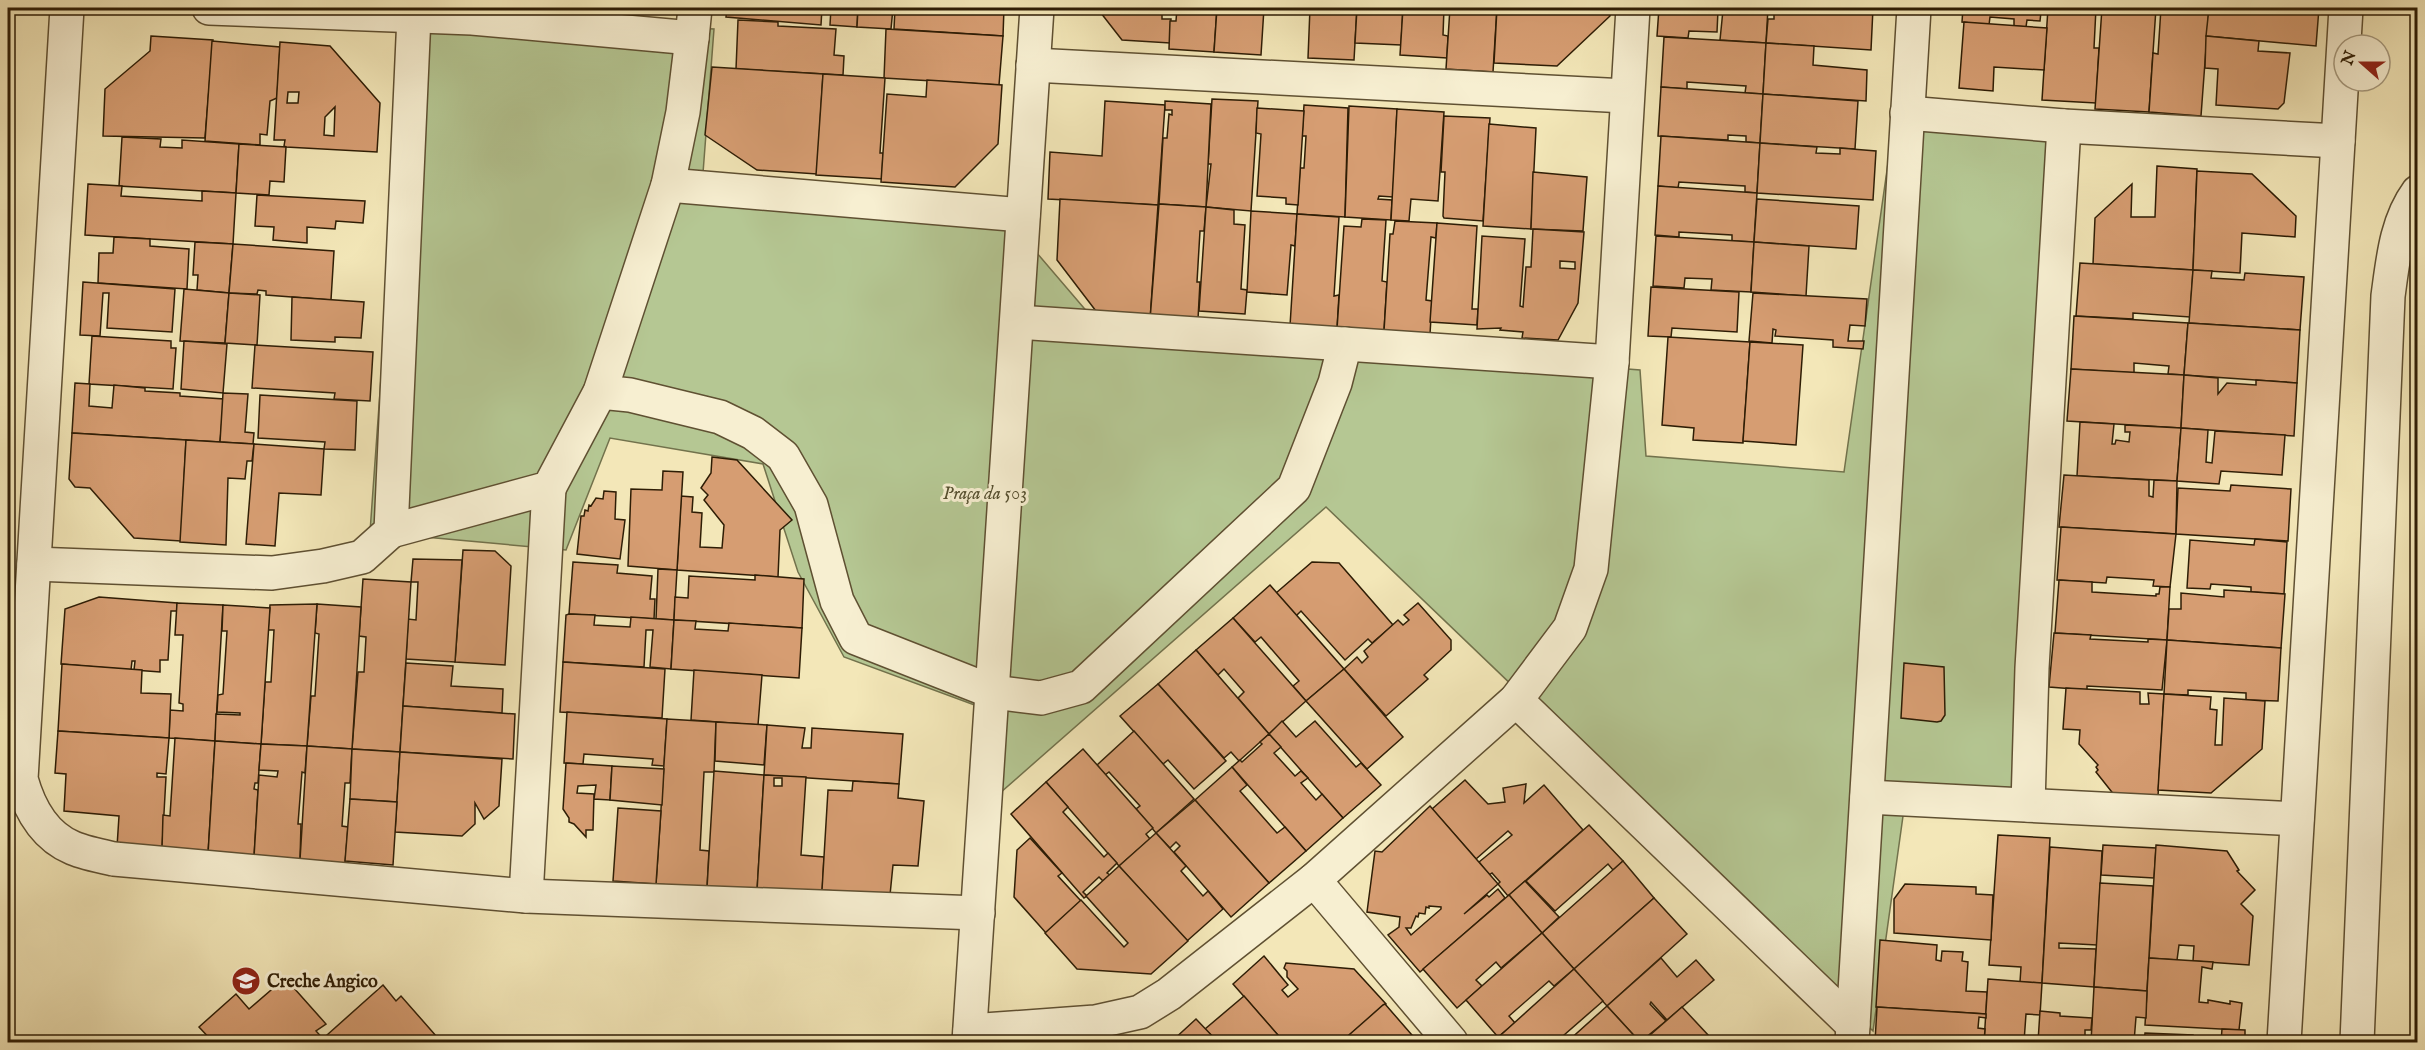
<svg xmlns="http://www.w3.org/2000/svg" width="2425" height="1050" font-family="'IM FELL English',serif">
<rect width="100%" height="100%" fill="#f3e7b8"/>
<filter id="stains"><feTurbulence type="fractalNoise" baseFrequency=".00333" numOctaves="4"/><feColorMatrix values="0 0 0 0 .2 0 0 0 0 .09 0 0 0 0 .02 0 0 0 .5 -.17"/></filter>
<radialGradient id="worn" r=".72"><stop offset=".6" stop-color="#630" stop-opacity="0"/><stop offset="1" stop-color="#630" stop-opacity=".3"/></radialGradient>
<path fill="#b5c793" stroke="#72724c" stroke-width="1.5" d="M407 13 714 29 702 186 1001 211 1101 328 1640 370 1646 456 1844 472 1894 121 2074 132 2040 808 1904 809 1873 1031 1326 507 968 821 980 707 844 657 798 572 763 464 610 438 566 550 370 532Z"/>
<g fill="#d69d72" stroke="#2e1d05" stroke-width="1.5" fill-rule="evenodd">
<path d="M727 8H822L821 25 726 17Z"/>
<path d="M831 8H858L857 27 830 25Z"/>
<path d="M858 8H893L891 29 857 27Z"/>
<path d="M895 8H1004L1003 36 894 29Z"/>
<path d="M1097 8H1162V19H1171L1170 43 1122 40Z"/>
<path d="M1177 8H1217L1214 52 1169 49 1170 21H1176Z"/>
<path d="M1217 8H1264L1261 55 1214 52Z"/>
<path d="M1310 8H1357L1354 60 1308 58Z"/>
<path d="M1357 8H1403L1401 45 1355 43Z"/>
<path d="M1403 8H1444L1443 35 1448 36 1447 58 1400 55Z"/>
<path d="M1450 8H1497L1493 72 1446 69Z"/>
<path d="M1497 8H1610V16L1557 66 1494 63Z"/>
<path d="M1659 8H1768L1766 43 1720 40 1723 10H1718L1717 32 1689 31 1688 38 1657 36Z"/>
<path d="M1774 8H1873L1871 50 1766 43 1768 19H1774Z"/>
<path d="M1963 8H2048V12H2041L2040 21 2027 20 2026 27 2014 26V19L1990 17 1989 25 1962 22Z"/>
<path d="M2048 8H2096L2094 48H2099L2096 103 2042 100Z"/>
<path d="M2102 8H2156L2149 112 2095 109Z"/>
<path d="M2161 8H2209L2201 116 2149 112 2153 53 2158 54Z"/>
<path d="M2209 8H2319L2316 46 2206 36Z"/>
<path d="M738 20 778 22V26L836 29 834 55 844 56 843 75 736 69Z"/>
<path d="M1964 22 2047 28 2044 70 1994 67 1993 91 1959 88Z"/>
<path d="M886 29 1003 36 999 85 884 78Z"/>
<path d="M151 36 213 40 205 138 103 136 105 89 150 51Z"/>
<path d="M2206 36 2259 41 2258 51 2290 53 2284 103 2278 109 2216 105 2218 69 2205 68Z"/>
<path d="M1664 37 1766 43 1763 94 1745 93 1746 86 1687 82V89L1661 87Z"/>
<path d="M212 41 280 47 277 98 270 101 267 135 260 134V145L205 141Z"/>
<path d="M280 42 330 46 380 103 377 152 286 147 284 146 285 140H274ZM288 92H299L298 103H287ZM335 107 334 136 324 135 325 117Z"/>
<path d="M1766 43 1814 46 1813 65 1867 70 1866 101 1763 94Z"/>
<path d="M712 67 823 74 817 174 757 170 705 135Z"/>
<path d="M823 74 885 78 880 153H883L882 179 816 175Z"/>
<path d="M927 80 1002 85 998 144 955 187 881 182 887 94 926 97Z"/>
<path d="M1661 87 1763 94 1760 143 1746 142V136L1728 135V140L1658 136Z"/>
<path d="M1763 94 1858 101 1855 149 1760 143Z"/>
<path d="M1212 99 1258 101 1251 211 1206 207 1211 164H1208Z"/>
<path d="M1105 101 1165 105 1158 205 1048 199 1050 152 1102 156Z"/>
<path d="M1165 101 1211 104 1206 207 1159 204 1163 138H1167L1169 114 1172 115V110H1165Z"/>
<path d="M1304 105 1348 108 1345 217 1297 214 1300 168H1304L1306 136H1302Z"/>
<path d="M1349 106 1397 109 1393 197 1379 196 1378 199 1392 200 1391 220 1345 217Z"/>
<path d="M1257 108 1304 111 1298 205 1286 204V198L1257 196 1261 134 1256 133Z"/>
<path d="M1397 109 1444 112 1438 201 1411 199 1409 221 1391 220Z"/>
<path d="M1444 116 1490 118 1483 221 1444 218 1443 216 1445 172H1441Z"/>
<path d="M1489 124 1536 128 1531 229 1483 226Z"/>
<path d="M1661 136 1760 143 1757 193 1745 192V186L1679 182 1678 188 1658 186Z"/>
<path d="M122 137 161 139 160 147 182 148V140L239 144 236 193 119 186Z"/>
<path d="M1760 143 1817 147 1816 153 1840 154V148L1876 151 1873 200 1757 193Z"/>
<path d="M239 144 286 147 284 182 270 181 269 195 236 193Z"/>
<path d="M2157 166 2197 169 2193 270 2093 264 2095 218 2132 184 2131 217H2155Z"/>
<path d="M2197 171 2252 174 2296 216 2295 237 2242 233 2240 273 2193 270Z"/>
<path d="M1533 172 1587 177 1583 231 1531 229Z"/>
<path d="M88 184 122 186 121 196 202 201V191L236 193 233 244 85 235Z"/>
<path d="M1658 186 1757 193 1754 242 1732 241V235L1679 232V237L1655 235Z"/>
<path d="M257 195 365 201 363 223 336 221 335 229 307 227V243L273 240 274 227 255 226Z"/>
<path d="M1060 199 1158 205 1150 320 1099 315 1057 260Z"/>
<path d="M1757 199 1859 206 1856 249 1754 242Z"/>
<path d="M1159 204 1206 207 1204 231H1200L1197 282H1200L1198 319 1150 320Z"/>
<path d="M1206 207 1234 210V224L1245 225 1241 289 1247 290 1245 314 1199 311Z"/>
<path d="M1251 211 1297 214 1295 246 1291 245 1287 295 1247 292Z"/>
<path d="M1297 214 1339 217 1334 296 1339 295 1337 329 1290 326Z"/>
<path d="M1362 219 1386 220 1382 281 1387 282 1384 331 1337 329 1344 226 1361 227Z"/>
<path d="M1395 221 1437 223 1436 238 1431 237 1426 300 1432 301 1430 334 1384 331 1390 234H1393Z"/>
<path d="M1437 223 1477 226 1472 309H1478L1477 325 1430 322Z"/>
<path d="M1533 229 1584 232 1578 303 1558 340 1522 338 1523 332 1500 330 1501 328 1477 329 1482 236 1525 239 1520 306 1523 307 1526 267H1531ZM1560 261 1575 262V269L1560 268Z"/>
<path d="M1656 236 1754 242 1751 292 1711 290 1712 279 1685 278 1684 288 1653 286Z"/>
<path d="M114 237 150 239V246L189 249 187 289 98 283 99 253H113Z"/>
<path d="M195 242 233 244 229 293 197 290 198 275H193Z"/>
<path d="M1754 242 1809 246 1806 296 1751 292Z"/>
<path d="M233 244 334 251 331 300 266 295V291L258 290 257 294 229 293Z"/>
<path d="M2080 263 2193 270 2190 317 2133 313V319L2076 316Z"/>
<path d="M2193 270 2212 271 2211 278 2244 280 2245 273 2304 277 2300 330 2189 323Z"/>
<path d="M83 282 175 289 172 332 107 328 109 293H103L100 336 80 335Z"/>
<path d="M1651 287 1739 292 1737 332 1672 328 1671 337 1648 336Z"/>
<path d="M184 289 229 293 225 343 180 341Z"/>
<path d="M229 293 260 295 257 345 225 343Z"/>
<path d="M1753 293 1867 299 1865 326 1850 325 1848 341H1864L1863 349 1833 347V340L1775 336 1776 330 1773 329 1772 343 1749 341Z"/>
<path d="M292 297 364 302 361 338 335 337V342L291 340Z"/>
<path d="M2074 316 2188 323 2184 375 2168 374 2169 366 2134 363V373L2071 369Z"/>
<path d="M2188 323 2300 330 2297 383 2184 375Z"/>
<path d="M92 336 171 341V348H176L173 389 89 384Z"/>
<path d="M1668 337 1750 342 1743 443 1693 440 1694 428 1662 425Z"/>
<path d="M184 341 227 344 223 393 181 389Z"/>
<path d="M1750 342 1803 345 1796 445 1743 441Z"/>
<path d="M255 345 373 352 370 401 334 399 335 393 252 388Z"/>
<path d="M2071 369 2184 375 2181 428 2067 421Z"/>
<path d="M2184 375 2218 378V394L2227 383 2256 385V380L2297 383 2294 436 2181 428Z"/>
<path d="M75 383 90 384 89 406 112 408 114 385 145 388V391L180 393V396L224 399 220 442 72 433Z"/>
<path d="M223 393 248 394 245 432 254 433 253 444 220 442Z"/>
<path d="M260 395 357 401 355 450 324 449 325 442 258 438Z"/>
<path d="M2080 422 2114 424 2112 444H2115L2116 440 2129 442 2130 432H2125V425L2181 428 2177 481 2077 476Z"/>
<path d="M2181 428 2208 430 2206 462 2212 463 2215 431 2285 435 2282 475 2221 471 2219 484 2177 481Z"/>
<path d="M72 433 186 440 181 541 134 538 90 488 75 487 69 479Z"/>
<path d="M186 440 254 444 252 461H247L245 479 228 478 226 545 180 542Z"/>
<path d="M254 444 324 449 321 495 279 493 275 546 246 544Z"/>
<path d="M712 457 737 460 792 520 780 530 778 577 677 570 681 496 693 497 692 512 702 513 700 547 722 548 724 525 704 500 708 495 701 488 711 473Z"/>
<path d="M663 471 683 472 677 570 628 566 631 489 662 490Z"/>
<path d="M2064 475 2149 480V496L2153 497 2154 480 2177 481 2176 534 2059 527Z"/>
<path d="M2231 485 2291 489 2288 541 2176 534 2178 488 2230 491Z"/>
<path d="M604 491 616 492 615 519 625 520 620 559 577 554 581 516H584L585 510 588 511 589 505 591 506 596 498 603 499Z"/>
<path d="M2061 527 2176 534 2170 587 2153 586 2154 580 2107 577 2106 583 2057 580Z"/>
<path d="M2255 539 2287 542 2284 594 2251 592V587L2211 584 2210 589 2187 588 2190 540 2254 545Z"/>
<path d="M463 550 495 551 511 566 505 665 455 662Z"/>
<path d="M413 559 462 560 455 662 406 659 408 619 416 620 418 582H411Z"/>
<path d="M573 562 618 565 617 573 652 576 650 599H655L654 619 569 614Z"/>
<path d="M1312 562 1339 563 1393 625 1372 643 1368 639 1345 660 1301 611 1296 616 1276 593Z"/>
<path d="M658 569 677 570 674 620 656 619Z"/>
<path d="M755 575 804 579 802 628 674 620 675 597 688 598 689 576 755 580Z"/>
<path d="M363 579 411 582 400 752 352 749 358 672H364L366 637 359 636Z"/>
<path d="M2059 580 2092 582V592L2156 596V594H2159L2160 587H2170L2167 640 2055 633Z"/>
<path d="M1270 585 1344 669 1306 701 1293 686 1299 681 1261 637 1255 642 1233 618Z"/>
<path d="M2224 590 2285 594 2281 648 2167 640 2169 609H2181V593L2224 597Z"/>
<path d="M99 597 177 603V611H171L168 660H160V672L134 670 135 661H132L131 670 61 664 65 609Z"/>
<path d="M177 603 223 605 215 741 169 738 170 710 183 711V704L179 703 183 635H175Z"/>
<path d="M1418 603 1451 640V650L1424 675 1428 679 1386 716 1344 669 1357 657 1362 663 1368 657 1364 651 1398 620 1403 625 1409 620 1404 615Z"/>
<path d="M317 604 361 607 352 749 307 746 311 696H315L319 634 315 633Z"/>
<path d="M317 604 307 746 261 744 265 682H271L274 630H268L270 605Z"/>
<path d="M223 605 270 608 261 744 215 741 216 714 240 715V713L217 712 218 695 223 694 227 631H222Z"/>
<path d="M569 614 595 615 594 625 630 627 631 617 674 620 671 669 650 667 653 630H646L644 667 563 662 566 615Z"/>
<path d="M1233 618 1306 701 1269 734 1238 698 1244 692 1224 669 1218 675 1196 650Z"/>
<path d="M674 620 696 621 695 629 728 631 729 623 802 628 799 678 671 669Z"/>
<path d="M2054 633 2091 635 2090 639 2148 642V639L2167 640 2162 690 2087 686V690L2049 687Z"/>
<path d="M2167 640 2281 648 2278 701 2246 700V693L2188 690V695L2164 694Z"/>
<path d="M1196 650 1269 734 1239 761 1231 752 1224 758 1158 684Z"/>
<path d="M563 662 665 669 662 718 560 712Z"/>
<path d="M406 663 453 666 451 686 503 689 502 713 403 706Z"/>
<path d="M1904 663 1944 667 1945 715 1941 721 1937 722 1901 718Z"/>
<path d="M62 664 142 670 141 693 171 694 169 738 58 731Z"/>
<path d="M1344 669 1403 737 1367 769 1306 701Z"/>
<path d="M694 670 762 675 758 725 691 720Z"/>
<path d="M1158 684 1226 761 1194 789 1168 760 1163 764 1120 716Z"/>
<path d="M2066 688 2140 692V704H2149L2148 693 2164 694 2158 796H2115L2096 772 2098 770 2096 767 2098 765 2079 744 2080 730 2063 729Z"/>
<path d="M2164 694 2211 697 2210 709 2217 710 2215 745H2222L2224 698 2265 701 2262 749 2211 793 2158 790Z"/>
<path d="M403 706 515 714 513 759 400 752Z"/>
<path d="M567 712 667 719 664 766 652 765 653 759 584 754 583 764 564 763Z"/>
<path d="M667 719 716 722 714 772H704L700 850 709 851 707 888 656 884Z"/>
<path d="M1282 721 1296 737 1315 721 1356 767 1361 763 1381 785 1343 818 1269 734Z"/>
<path d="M716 722 767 725 764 765 715 761Z"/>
<path d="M767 725 805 728 802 748H811L812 728 903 734 899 784 764 775Z"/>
<path d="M58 731 169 738 166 774 157 773V777H166L162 849 117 847 119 816 64 811 66 774 55 773Z"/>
<path d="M1134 731 1194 799 1156 833 1136 809 1140 806 1109 772 1105 775 1097 765Z"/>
<path d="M1269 734 1281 747 1274 753 1295 776 1301 771 1308 778 1301 783 1316 800 1322 794 1343 818 1306 851 1232 767 1240 760 1242 762 1262 744 1260 742Z"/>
<path d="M175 738 215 741 208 854 162 849 163 815 170 816Z"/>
<path d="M215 741 261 744 258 783H255L254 789 258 790 254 857 208 854Z"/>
<path d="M261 744 307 746 305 773 302 772 298 824H301L300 860 254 857 259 775 277 777 278 771 259 770Z"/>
<path d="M307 746 352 749 350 783H345L342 826 348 827 345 864 300 860Z"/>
<path d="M352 749 400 752 397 802 350 799Z"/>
<path d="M1083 749 1153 828 1146 834 1150 839 1119 866 1046 782Z"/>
<path d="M400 752 502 759 499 806 484 819 475 803V824L462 836 395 832Z"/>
<path d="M566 763 612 766 610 800 594 799 596 785 578 786 577 793 594 794 593 830H586V837L574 824 569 822V818L563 809Z"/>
<path d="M612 766 664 769 662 805 610 800Z"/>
<path d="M1232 767 1247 785 1240 791 1277 833 1285 827 1306 851 1269 883 1195 800Z"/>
<path d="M714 771 764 775 757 891 707 888Z"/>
<path d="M764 775 806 777 801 855 824 857 822 895 757 891ZM774 778H782V786H774Z"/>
<path d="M1465 780 1488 804 1505 802 1503 788 1526 784 1524 803 1544 785 1583 830 1508 896 1498 884 1500 882 1492 873 1489 875 1479 862 1512 835 1508 831 1476 859 1432 809Z"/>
<path d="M853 781 899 784 898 798 924 801 918 866 893 865 890 895 822 890 828 790 852 791Z"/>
<path d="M1046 782 1068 807 1063 812 1104 857 1108 853 1117 863 1107 873 1110 875 1103 881 1099 877 1083 892 1087 896 1084 898 1011 814Z"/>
<path d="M350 799 397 802 393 865 345 861Z"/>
<path d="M1195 800 1269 883 1231 917 1174 852 1180 846 1176 842 1170 848 1156 833Z"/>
<path d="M1430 806 1498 884 1464 914 1487 895 1489 897 1498 889 1505 898 1420 972 1388 935 1399 927 1400 917 1367 912 1375 851 1382 852ZM1429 906 1441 907V909L1411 935 1406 928H1411L1416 916 1418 917 1419 913 1425 914 1426 907 1429 908Z"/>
<path d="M618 808 661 811 656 884 613 881Z"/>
<path d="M1589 825 1623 861 1613 870 1608 864 1555 911 1526 881Z"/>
<path d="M1156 833 1186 866 1181 871 1203 896 1208 891 1223 909 1187 941 1119 866Z"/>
<path d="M1998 835 2050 838 2042 983 2020 982 2021 967 1989 965Z"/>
<path d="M1030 838 1062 873 1058 876 1081 901 1046 933 1014 897 1017 850Z"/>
<path d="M2103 845 2156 848 2154 878 2101 875Z"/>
<path d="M2156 845 2227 851 2239 870 2237 871 2255 890 2241 904 2253 916 2249 965 2193 961 2194 946 2179 945 2177 960 2149 958Z"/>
<path d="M2050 847 2102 851 2097 945 2059 943V948L2096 949 2094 987 2042 983Z"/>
<path d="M1623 861 1654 898 1574 969 1542 933Z"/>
<path d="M1119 866 1188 941 1151 974 1077 969 1045 933 1081 900 1124 947 1128 943 1086 896Z"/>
<path d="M1525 881 1559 917 1542 933 1509 895Z"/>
<path d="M2100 883 2153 886 2147 991 2094 987Z"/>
<path d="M1905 884 1976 887V894L1993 895 1991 940 1894 933V899Z"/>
<path d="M1509 895 1542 933 1501 968 1496 962 1476 980 1482 986 1457 1008 1423 969Z"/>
<path d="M1654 898 1687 934 1607 1006 1574 969Z"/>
<path d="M1542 933 1574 969 1554 986 1549 981 1509 1016 1515 1023 1498 1037 1466 1000Z"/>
<path d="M1880 940 1937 945 1936 960 1941 961 1942 951 1963 952 1962 961 1968 962 1966 991 1987 992 1986 1014 1876 1007Z"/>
<path d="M1264 956 1288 985 1282 990 1288 997 1298 989 1287 977V971L1284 968 1286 963 1354 969 1386 1004 1341 1042H1284L1233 984Z"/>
<path d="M1661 958 1677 977 1696 960 1714 980 1667 1020 1651 1002 1650 1004 1666 1021 1640 1042 1607 1006Z"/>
<path d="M2149 958 2213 962 2212 969 2202 967 2199 1002 2208 1003V1000L2230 1004V1001L2242 1003 2239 1030 2145 1025Z"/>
<path d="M1574 969 1603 1001 1556 1042H1493Z"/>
<path d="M285 978 326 1024 316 1031 326 1042H213L199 1027 236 994 249 1009Z"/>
<path d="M1988 979 2042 983 2040 1015 2026 1014 2024 1042H1984Z"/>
<path d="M383 985 396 1001 401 996 437 1037 433 1042H334L327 1035Z"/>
<path d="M2094 987 2147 991 2146 1018 2136 1017 2134 1042H2091Z"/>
<path d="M1244 996 1284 1042H1218L1205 1029Z"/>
<path d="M1385 1004 1418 1042H1341L1383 1005Z"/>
<path d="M1607 1006 1640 1042H1567Z"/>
<path d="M1682 1007 1709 1036 1702 1042H1642Z"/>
<path d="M1877 1007 1986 1014V1018L1979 1017 1978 1028 1985 1029 1984 1042H1875Z"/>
<path d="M2040 1011 2060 1013V1016L2092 1018 2091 1030H2085V1042H2038Z"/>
<path d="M1196 1019 1218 1042H1171Z"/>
<path d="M2222 1029 2245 1030V1042H2221Z"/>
<path d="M2145 1033 2193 1035 2192 1042H2144Z"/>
</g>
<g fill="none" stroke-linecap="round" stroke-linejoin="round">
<g stroke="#5f5032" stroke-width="36">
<g id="minor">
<path d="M67 8 21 779C29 808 44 836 73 848 85 853 100 856 114 859L526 896 978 913"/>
<path d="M209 8 472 18 692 38 695 8"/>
<path d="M1033 65 1626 96"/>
<path d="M1907 113 2064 126 2338 141"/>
<path d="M668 185 1023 215"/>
<path d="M1017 322 1612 362"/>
<path d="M600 392 630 395 720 417 753 433 783 456 811 505 837 601 856 638 993 692 1041 698 1081 687 1294 488 1335 383 1345 344"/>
<path d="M391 531 549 488 600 392 668 185 683 112 692 38"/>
<path d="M34 564 272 573 323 566 362 557 391 531 414 16"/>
<path d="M1516 700 1853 1025"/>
<path d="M1867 797 2297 819"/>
<path d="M2028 805 2032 668 2064 126"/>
<path d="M1314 880 1451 1042"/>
<path d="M526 896 549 488"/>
<path d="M970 1031 1095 1022 1140 1012 1169 994 1314 880 1516 700 1570 628 1591 569 1612 362 1633 8"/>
<path d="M969 1042 1037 8"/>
<path d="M1852 1042 1914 8"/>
<path d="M2284 1042 2346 8"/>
<path d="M2357 1042 2388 296C2393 260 2396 222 2418 192"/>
</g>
</g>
<use href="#minor" stroke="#f7efd1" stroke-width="33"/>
</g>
<defs>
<g id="school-disc" transform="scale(1.5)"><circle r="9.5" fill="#8f2418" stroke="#f7efd1"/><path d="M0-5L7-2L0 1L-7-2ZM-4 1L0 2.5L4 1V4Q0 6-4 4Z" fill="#fff"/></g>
</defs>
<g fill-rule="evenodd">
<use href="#school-disc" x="246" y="981"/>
</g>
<g text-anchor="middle" stroke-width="6" stroke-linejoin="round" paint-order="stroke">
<g font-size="18" font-style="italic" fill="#565030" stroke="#f7efd1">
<text x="985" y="499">Praça da 503</text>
</g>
<g font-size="18" font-weight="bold" fill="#2e1d05" stroke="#f7efd1" text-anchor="start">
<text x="267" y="987">Creche Angico</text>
</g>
</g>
<rect width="2425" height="1050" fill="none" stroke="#f3e7b8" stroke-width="30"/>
<rect x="9" y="9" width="2407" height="1032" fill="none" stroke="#2e1d05" stroke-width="3"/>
<rect x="15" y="15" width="2395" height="1020" fill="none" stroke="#2e1d05" stroke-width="1.5"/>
<g transform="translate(2362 63) rotate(291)"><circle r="28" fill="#f7efd1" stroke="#a79b7f" stroke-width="1.5"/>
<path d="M0-4.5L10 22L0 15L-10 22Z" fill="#8f2418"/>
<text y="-9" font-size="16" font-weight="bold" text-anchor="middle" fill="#2e1d05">N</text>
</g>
<rect width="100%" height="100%" filter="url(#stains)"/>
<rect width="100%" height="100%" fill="url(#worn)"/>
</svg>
